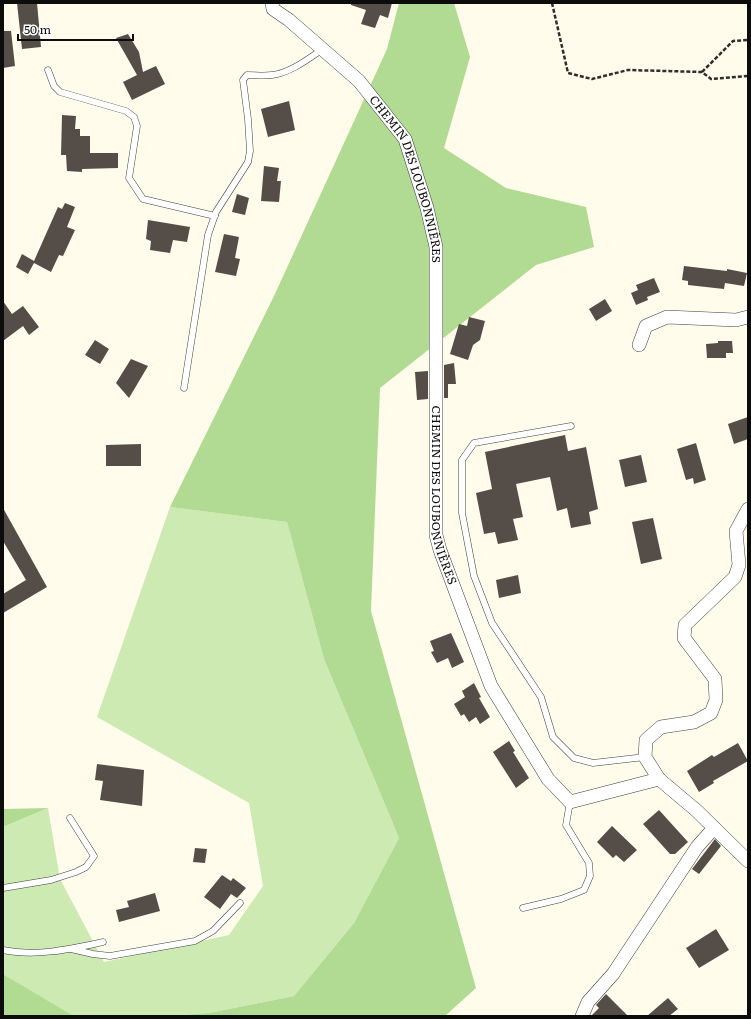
<svg xmlns="http://www.w3.org/2000/svg" width="751" height="1019" font-family="Literata,serif">
<rect width="100%" height="100%" fill="#fffceb"/>
<path fill="#ceeab3" d="M170 507 287 522 324 659 399 838 354 923 294 996 209 1013 169 1016H74L3 974V827L48 808 60 879 104 962 229 935 263 886 249 803 97 717Z"/>
<g fill="#b1db92">
<path d="M399 3H454L470 57 444 148 506 188 586 207 594 247 536 265 380 388 371 611 476 988 445 1016H169L209 1013 294 996 354 923 399 838 324 659 287 522 170 507 274 296 387 49Z"/>
<path d="M48 808 3 827V809Z"/>
<path d="M3 974 74 1016H3Z"/>
</g>
<g fill="#554d48">
<path d="M17 3H37L41 47 22 49Z"/>
<path d="M351 3H392L388 18 380 15 375 28 361 24 366 10 351 5Z"/>
<path d="M3 31H11L15 66 3 68Z"/>
<path d="M128 34 139 52 143 72 156 66 165 84 132 100 123 82 137 75 116 38Z"/>
<path d="M289 101 295 130 268 137 261 109Z"/>
<path d="M62 115 76 116 75 129H80V136H90V153H118V168L82 169V172L67 171 66 155H61Z"/>
<path d="M264 166 279 168 277 181H281L279 202 261 201Z"/>
<path d="M237 194 249 198 245 215 232 212Z"/>
<path d="M65 203 75 207 67 227 75 230 63 256 59 255 51 272 34 263 28 274 16 267 22 254 34 261 58 207 62 209Z"/>
<path d="M148 220 190 227 187 242 173 240 170 253 150 250 151 241 146 239Z"/>
<path d="M224 234 239 237 235 258 240 259 236 276 215 272Z"/>
<path d="M684 266 727 271V269L747 273 744 286 725 283 724 289 688 285V281L682 280Z"/>
<path d="M654 278 660 292 647 297 648 300 636 305 631 293 638 290 636 285Z"/>
<path d="M605 299 612 311 596 321 589 309Z"/>
<path d="M3 301 12 314 23 306 39 327 29 335 23 326 3 341Z"/>
<path d="M469 317 485 321 480 340 473 345 468 360 450 354 459 324 467 326Z"/>
<path d="M95 340 109 349 100 364 85 355Z"/>
<path d="M718 341H732L733 353H726V358H707L706 344 718 343Z"/>
<path d="M131 359 148 366 129 398 116 383Z"/>
<path d="M454 363 456 384H448V398H444V365Z"/>
<path d="M428 371V399L417 400 415 372Z"/>
<path d="M748 417V439L734 444 728 424Z"/>
<path d="M565 435 568 451 586 447 598 509 589 512 591 524 571 528 567 508 557 511 550 477 516 484 523 517 513 519 518 540 498 544 495 532 484 534 476 493 492 489 485 452Z"/>
<path d="M696 443 706 480 694 484 693 478 686 480 677 449Z"/>
<path d="M141 444V466H106V445Z"/>
<path d="M641 455 647 482 625 487 619 460Z"/>
<path d="M3 508 47 587 3 613V594L26 580 3 541Z"/>
<path d="M653 518 662 559 641 564 632 522Z"/>
<path d="M518 575 521 593 499 598 496 580Z"/>
<path d="M451 633 464 662 452 668 448 658 437 663 431 652 434 651 430 641Z"/>
<path d="M474 683 481 697 479 698 490 717 480 724 476 717 469 722 464 714 461 716 454 704 465 697 462 691Z"/>
<path d="M509 741 515 751 513 752 529 778 516 788 493 752Z"/>
<path d="M738 743 748 761 713 781 714 783 699 792 687 771 712 755 714 757Z"/>
<path d="M97 764 144 770 142 806 100 800 103 781 95 780Z"/>
<path d="M659 810 688 842 675 854H670L643 824Z"/>
<path d="M612 826 637 850 624 862 616 855 613 858 597 842Z"/>
<path d="M715 839 721 846 699 874 692 869Z"/>
<path d="M195 848 207 849 205 863 193 862Z"/>
<path d="M222 875 231 881 233 878 246 888 237 898 231 894 220 909 204 897Z"/>
<path d="M155 893 160 911 119 922 116 910 129 907 127 901Z"/>
<path d="M716 929 729 950 699 968 686 948Z"/>
<path d="M606 994 628 1016H591L599 1008 596 1005Z"/>
<path d="M668 998 678 1009 669 1016H647Z"/>
</g>
<g fill="none" stroke-linecap="round" stroke-linejoin="round">
<g stroke="#3f3f3f" stroke-width="7">
<g id="service">
<path d="M48 70 54 86 60 92 126 111 134 117 137 126 129 178 143 199 215 216"/>
<path d="M184 388 208 235 216 212 248 162 250 151 248 119 243 80 247 75C255 75 264 76 272 75 290 73 308 59 323 49"/>
<path d="M571 426 474 443 462 460V513L474 576 492 623 541 697 553 737 574 758 593 763 645 757"/>
<path d="M3 888 51 880 76 872 86 867 94 856 70 818"/>
<path d="M523 908 561 899 584 890 590 876 589 863 566 825 570 802"/>
<path d="M71 949 93 954 110 956 195 941 213 931 240 903"/>
<path d="M3 950C36 957 71 949 103 942"/>
</g>
</g>
<g stroke="#3f3f3f" stroke-width="14">
<g id="minor">
<path id="s1" d="M272 3 273 9 289 20 359 81 405 139 427 208 436 247V535L440 550 491 686 548 779 570 802 659 779"/>
<path d="M639 345 646 326 667 317 736 320 748 317"/>
<path d="M748 509 736 531 739 565 735 577 685 625 684 638 715 679 716 700 711 713 694 722 661 727 646 740 645 757 659 779 697 811 748 861"/>
<path d="M582 1016 588 1002 613 974 697 847 714 828"/>
</g>
</g>
<g stroke="#2e2e2e" stroke-width="2.5" stroke-dasharray="4 2" stroke-linecap="butt">
<path d="M552 3 568 73 592 79 628 70 702 72 711 79 748 76"/>
<path d="M702 72 733 41 748 40"/>
</g>
<use href="#service" stroke="#fff" stroke-width="6"/>
<use href="#minor" stroke="#fff" stroke-width="13"/>
</g>
<g text-anchor="middle" stroke-width="4" stroke-linejoin="round" paint-order="stroke">
<g font-size="12" fill="#0c0c0c" stroke="#fff">
<text dy="4" stroke="none"><textPath href="#s1" startOffset="230">CHEMIN DES LOUBONNIÈRES</textPath></text>
<text dy="4" stroke="none"><textPath href="#s1" startOffset="554">CHEMIN DES LOUBONNIÈRES</textPath></text>
</g>
</g>
<rect width="751" height="1019" fill="none" stroke="#0c0c0c" stroke-width="8"/>
<path d="M18 34v6h115v-6" fill="none" stroke="#0c0c0c" stroke-width="2"/>
<text x="24" y="34" font-size="12" fill="#0c0c0c" stroke="#ffffff" stroke-width="3" paint-order="stroke">50 m</text>
</svg>
